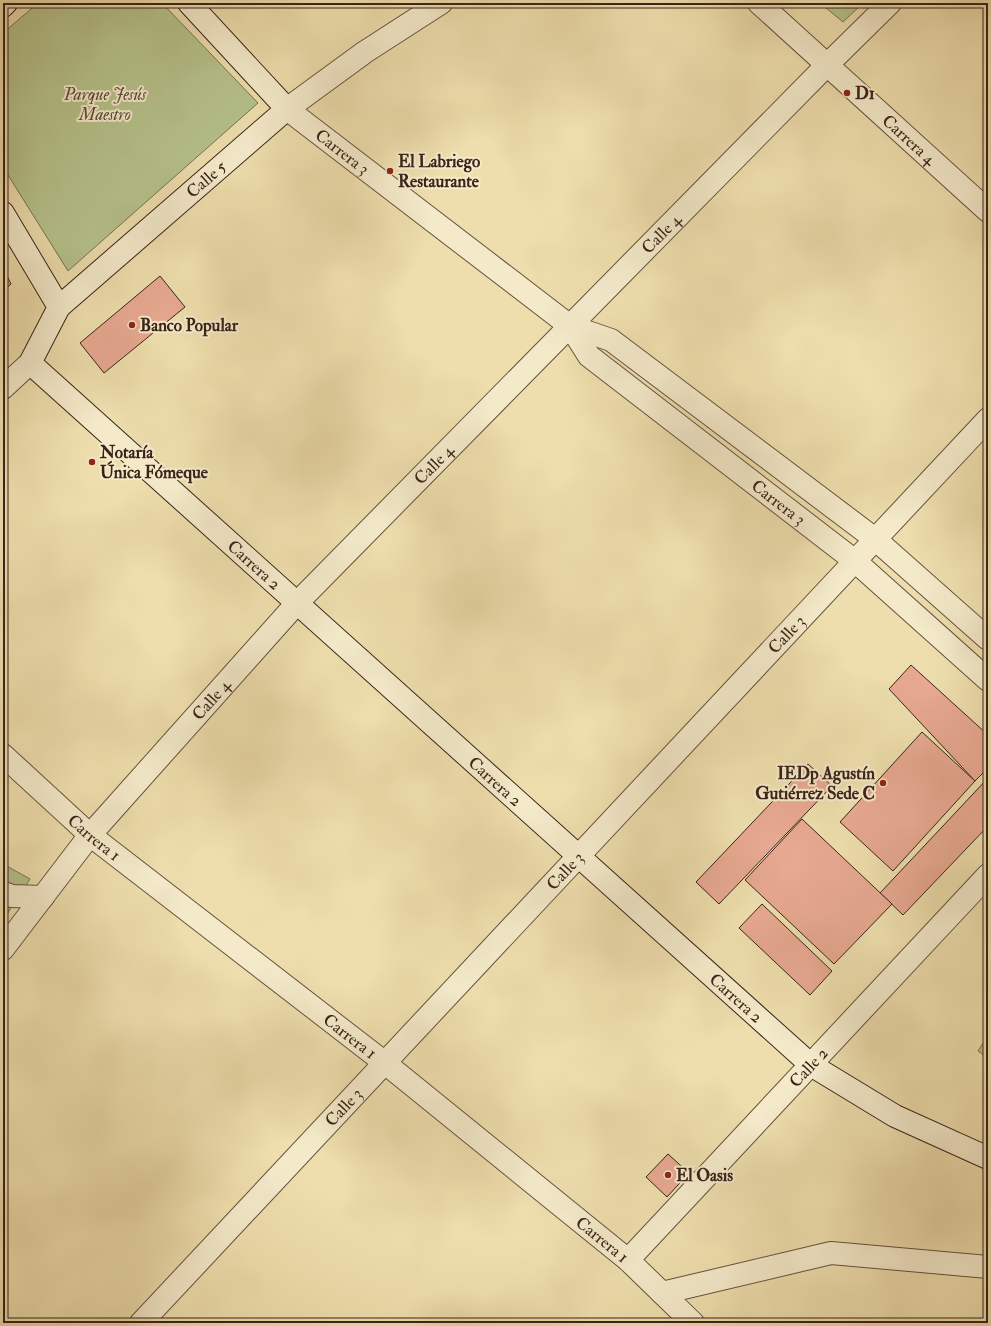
<svg xmlns="http://www.w3.org/2000/svg" width="991" height="1326" font-family="'IM FELL Double Pica',serif">
<rect width="100%" height="100%" fill="#eedead"/>
<filter id="stains"><feTurbulence type="fractalNoise" baseFrequency=".005" numOctaves="4"/><feColorMatrix values="0 0 0 0 .2 0 0 0 0 .09 0 0 0 0 .02 0 0 0 .5 -.17"/></filter>
<radialGradient id="worn" r=".72"><stop offset=".6" stop-color="#630" stop-opacity="0"/><stop offset="1" stop-color="#630" stop-opacity=".3"/></radialGradient>
<g fill="#b6c28b" stroke="#787252">
<path d="M38 3H162L258 103 68 271 3 167V33Z"/>
<path d="M820 3H863L843 22Z"/>
<path d="M3 864 30 879 3 920Z"/>
<path d="M988 1035V1058L978 1051Z"/>
</g>
<g fill="#e7a991" stroke="#3a2319">
<path d="M631 3H641L638 8Z"/>
<path d="M3 268 11 284 3 291Z"/>
<path d="M160 276 185 307 104 373 80 343Z"/>
<path d="M911 665 988 735V768L975 781 889 689Z"/>
<path d="M922 732 975 781 893 871 840 822Z"/>
<path d="M808 764 832 786 719 904 696 882Z"/>
<path d="M988 778V826L903 915 880 893Z"/>
<path d="M802 819 892 904 834 964 745 880Z"/>
<path d="M762 904 832 971 810 995 739 928Z"/>
<path d="M668 1154 689 1173 667 1197 646 1177Z"/>
</g>
<g fill="none" stroke-linecap="round" stroke-linejoin="round">
<g stroke="#67523e" stroke-width="16">
<path id="lane" d="M686 1176 699 1184"/>
</g>
<g stroke="#67523e" stroke-width="24">
<g id="street">
<path id="s1" d="M441 3 365 52 287 109 570 326 611 340 875 539 988 639"/>
<path id="s2" d="M759 3 988 211"/>
<path id="s3" d="M570 326 589 356 855 561 988 680"/>
<path d="M3 388 30 363"/>
<path id="s4" d="M3 755 90 835 385 1063 628 1260 693 1323"/>
<path d="M3 893 12 896 43 897"/>
<path id="s5" d="M3 949 90 835 297 603 827 65 890 3"/>
<path id="s6" d="M628 1260 988 875"/>
<path d="M662 1293 831 1253 988 1267"/>
<path id="s7" d="M141 1323 988 419"/>
</g>
</g>
<g stroke="#3a2319" stroke-width="24">
<g id="secondary">
<path id="s8" d="M189 3 287 109 59 307 30 363 811 1065 895 1116 988 1158"/>
<path d="M3 6 6 3"/>
<path d="M3 213 59 307"/>
</g>
</g>
<use href="#lane" stroke="#f4eaca" stroke-width="14"/>
<use href="#street" stroke="#f4eaca" stroke-width="22"/>
<use href="#secondary" stroke="#f4eaca" stroke-width="22"/>
</g>
<g fill="#8f2418" stroke="#f4eaca" stroke-width="1.5">
<circle cx="847" cy="93" r="4"/>
<circle cx="390" cy="171" r="4"/>
<circle cx="132" cy="325" r="4"/>
<circle cx="92" cy="462" r="4"/>
<circle cx="883" cy="783" r="4"/>
<circle cx="668" cy="1175" r="4"/>
</g>
<g text-anchor="middle" stroke-width="4" stroke-linejoin="round" paint-order="stroke">
<g font-size="17" font-weight="bold" fill="#3a2319" stroke="#f4eaca" text-anchor="start">
<text x="855" y="99">D1</text>
<text x="398" y="167">El Labriego<tspan x="398" dy="20">Restaurante</tspan></text>
<text x="140" y="331">Banco Popular</text>
<text x="100" y="458">Notaría<tspan x="100" dy="20">Única Fómeque</tspan></text>
<text x="875" y="779" text-anchor="end">IEDp Agustín<tspan x="875" dy="20">Gutiérrez Sede C</tspan></text>
<text x="676" y="1181">El Oasis</text>
</g>
<g font-size="17" font-style="italic" fill="#594b36" stroke="#f4eaca">
<text x="105" y="100">Parque Jesús<tspan x="105" dy="20">Maestro</tspan></text>
</g>
<g font-size="17" fill="#3a2319" stroke="#f4eaca">
<text dy="6" stroke="none"><textPath href="#s2" startOffset="203">Carrera 4</textPath></text>
<text dy="6" stroke="none"><textPath href="#s1" startOffset="257">Carrera 3</textPath></text>
<text transform="translate(206 179) rotate(-41)" y="6">Calle 5</text>
<text dy="6" stroke="none"><textPath href="#s5" startOffset="973">Calle 4</textPath></text>
<text dy="6" stroke="none"><textPath href="#s5" startOffset="649">Calle 4</textPath></text>
<text dy="6" stroke="none"><textPath href="#s3" startOffset="275">Carrera 3</textPath></text>
<text dy="6" stroke="none"><textPath href="#s8" startOffset="811">Carrera 2</textPath></text>
<text dy="6" stroke="none"><textPath href="#s7" startOffset="944">Calle 3</textPath></text>
<text dy="6" stroke="none"><textPath href="#s5" startOffset="325">Calle 4</textPath></text>
<text dy="6" stroke="none"><textPath href="#s8" startOffset="1135">Carrera 2</textPath></text>
<text dy="6" stroke="none"><textPath href="#s4" startOffset="123">Carrera 1</textPath></text>
<text dy="6" stroke="none"><textPath href="#s7" startOffset="620">Calle 3</textPath></text>
<text dy="6" stroke="none"><textPath href="#s8" startOffset="1459">Carrera 2</textPath></text>
<text dy="6" stroke="none"><textPath href="#s4" startOffset="447">Carrera 1</textPath></text>
<text dy="6" stroke="none"><textPath href="#s6" startOffset="264">Calle 2</textPath></text>
<text dy="6" stroke="none"><textPath href="#s7" startOffset="296">Calle 3</textPath></text>
<text dy="6" stroke="none"><textPath href="#s4" startOffset="771">Carrera 1</textPath></text>
</g>
</g>
<rect width="991" height="1326" fill="none" stroke="#eedead" stroke-width="16"/>
<rect x="4" y="4" width="983" height="1318" fill="none" stroke="#3a2319" stroke-width="2"/>
<rect x="8" y="8" width="975" height="1310" fill="none" stroke="#3a2319"/>
<rect width="100%" height="100%" filter="url(#stains)"/>
<rect width="100%" height="100%" fill="url(#worn)"/>
</svg>
